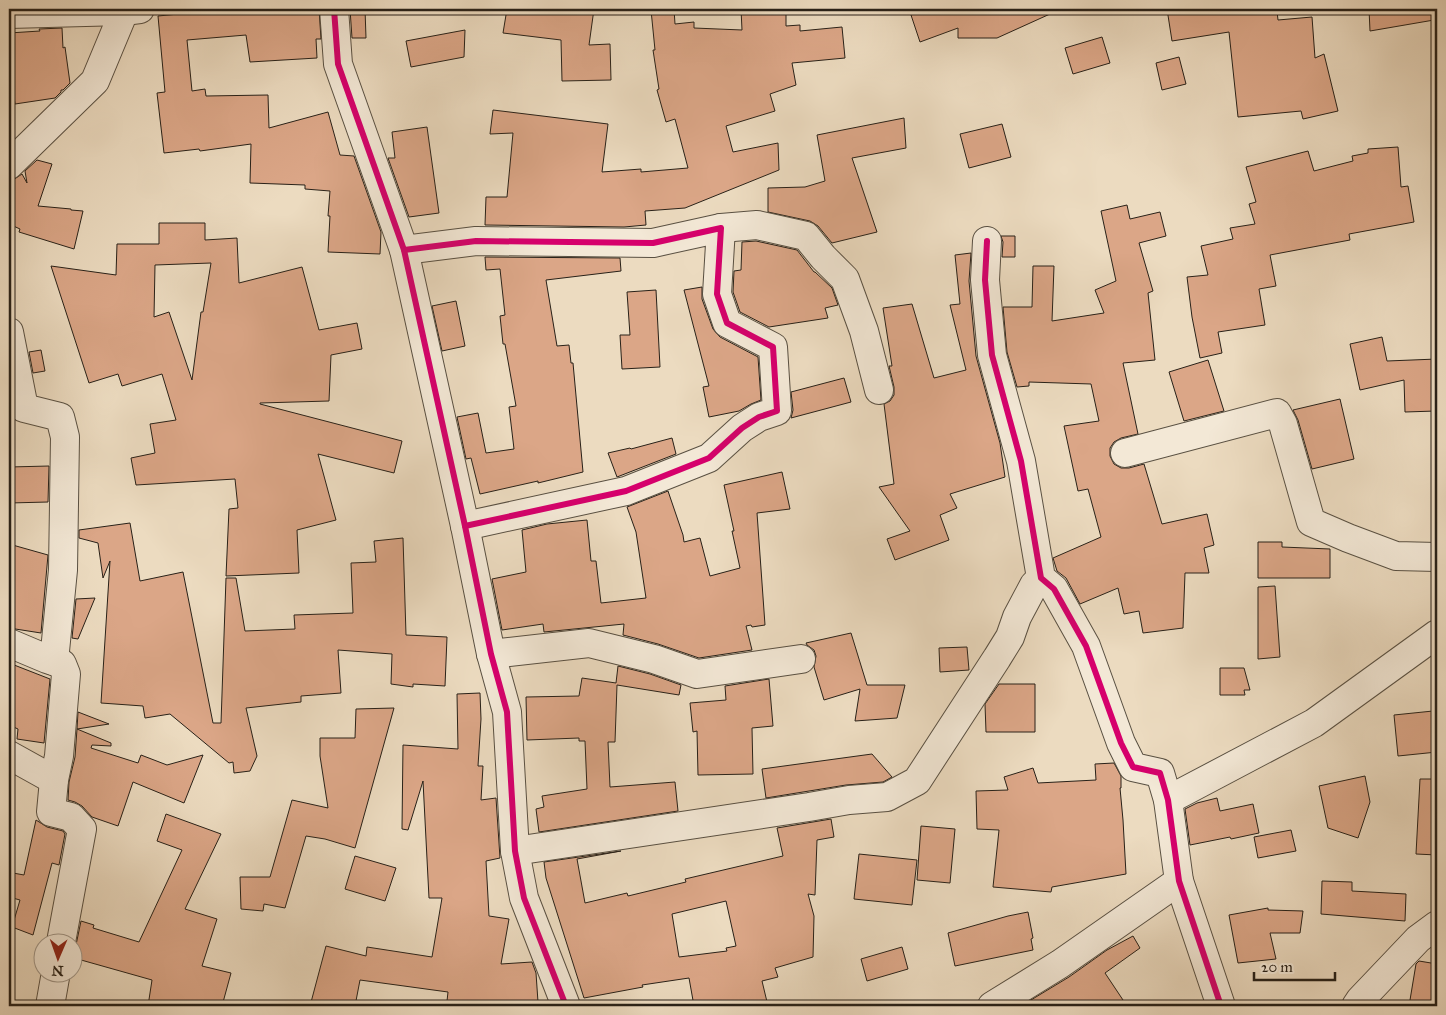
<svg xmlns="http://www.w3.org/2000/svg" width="1446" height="1015" font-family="'IM FELL Great Primer',serif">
<rect width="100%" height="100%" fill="#ecdbc0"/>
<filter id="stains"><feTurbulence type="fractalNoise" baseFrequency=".004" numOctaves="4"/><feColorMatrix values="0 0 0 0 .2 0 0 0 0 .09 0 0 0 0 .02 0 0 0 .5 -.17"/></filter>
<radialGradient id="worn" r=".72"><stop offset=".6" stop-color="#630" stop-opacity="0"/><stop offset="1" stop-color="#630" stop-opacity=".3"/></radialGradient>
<g fill="#dba687" stroke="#282118" fill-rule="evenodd">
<path d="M230 9H319L321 39H316L317 58 250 62 246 35 187 40 192 91 205 89 206 96 268 95 269 128 328 112 340 155 354 156 381 232 380 254 328 252 330 216H328L330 191 305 189V185L250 183 251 144 200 151 199 149 164 153 157 93 165 92 158 16Z"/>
<path d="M350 9H365L366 38H352Z"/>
<path d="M507 9H594L589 45 610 44 611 80 562 81 561 40 503 33Z"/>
<path d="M674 9 675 24 694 22V28L742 30 741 9H786V26L800 25V31L842 27 845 58 792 63 796 85 770 94 775 111 726 126 733 152 778 143 779 170 685 208 645 211 646 225 624 227 485 225 486 197H507L513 133 490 134 493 110 608 124 602 172 641 169V172L688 168 675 119 666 122 657 90 659 89 653 50H655L651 10Z"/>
<path d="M931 9H1061L997 38H958V28L920 42 911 15Z"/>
<path d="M1167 9H1223V11H1277L1278 20 1312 17 1315 58 1324 54 1338 111 1303 119 1301 111 1238 117 1229 32 1172 41Z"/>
<path d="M1369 9H1432L1434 20 1370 31Z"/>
<path d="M62 28 63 48 65 47 70 83 63 90H61V92L55 98 15 104 9 61V33L40 31 39 29Z"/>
<path d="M465 30 464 57 411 67 406 41Z"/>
<path d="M1102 37 1110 63 1073 74 1065 48Z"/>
<path d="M1179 57 1186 84 1162 90 1156 63Z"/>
<path d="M904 118 906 148 852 158 877 232 832 243 818 226 810 221 768 212V188L805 187 825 181 817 135Z"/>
<path d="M1002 124 1011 157 969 168 960 134Z"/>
<path d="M427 127 439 213 409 217 388 158H395L392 132Z"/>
<path d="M1398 147 1401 187 1408 186 1414 222 1349 234 1350 240 1270 255 1276 286 1259 289 1265 325 1218 332 1222 353 1200 358 1192 317 1187 277 1208 275 1201 246 1233 239 1230 228 1255 224 1249 204 1256 202 1246 167 1308 151 1314 171 1353 161 1352 156 1368 153V149Z"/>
<path d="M37 160 52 164 38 206 71 209V210L83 211 74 249 19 232 20 229 9 224V180H13L22 174 27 183 25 171Z"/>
<path d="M1127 205 1130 219 1160 212 1166 236 1139 243 1153 291 1148 293 1155 360 1123 363 1138 434 1121 438 1114 442 1110 448V456L1114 464 1121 468H1129L1144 464 1162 524 1207 514 1214 545 1204 548 1209 573H1185L1183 628 1143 633 1139 611 1124 614 1118 588 1080 604 1066 578 1057 571 1053 558 1101 537 1088 489 1078 491 1064 426 1099 421 1091 384 1029 382V386L1017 387 1007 352 1003 307H1032L1033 266H1054L1052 321 1104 313 1095 290 1116 281 1101 211Z"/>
<path d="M159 223H205V240L237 238 239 283 302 267 319 330 357 323 362 349 331 355 329 401 260 403V404L402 441 394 473 318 454 336 520 297 530 299 573 226 576 229 509 238 508 235 479 136 485 131 458 155 453 150 424 176 420 162 374 122 386 118 374 89 383 51 266 116 275 117 244H159ZM211 263 203 312H201L192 380 169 312 154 317 155 265Z"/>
<path d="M1001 236H1015V257H1002L1003 242Z"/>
<path d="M756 241 797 250 814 272H815L832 288 838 305 825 308 828 318 769 327 740 312 733 292 734 271 741 270 742 242Z"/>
<path d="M971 253 969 281 976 356 1000 443 1005 477 950 494 957 508 940 515 949 540 895 560 887 539 910 531 879 487 894 484 884 404 890 401 894 395V387L889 366H892L883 308 912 304 934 378 966 370 950 305 960 304 955 255Z"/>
<path d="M485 257 620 258 621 271 546 280 557 346 569 345 571 363H573L583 472 538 483V481L480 494 471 458 466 459 457 417 478 413 486 453 514 449 509 407 516 406 505 344H503L500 316 505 315 500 269 486 270Z"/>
<path d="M702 287V299L713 329 720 337 758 357 761 400 751 404 739 411 709 417 703 387 709 386 684 290Z"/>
<path d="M656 290 660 367 622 369 620 335H630L627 292Z"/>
<path d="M456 301 465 346 442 351 432 306Z"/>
<path d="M1382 337 1387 361 1437 359V373H1435L1436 411 1405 412 1404 380 1360 390 1350 344Z"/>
<path d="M41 350 45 371 33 373 29 352Z"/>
<path d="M1208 360 1224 411 1184 421 1169 372Z"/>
<path d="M844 378 851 402 791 418 793 410 791 392Z"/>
<path d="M1340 399 1354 459 1312 469 1298 420 1293 410Z"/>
<path d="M672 438 676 454 617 477 608 453 630 448 631 449Z"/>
<path d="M49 466 48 502 9 503V467Z"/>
<path d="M782 472 790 509 757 513 765 625 752 627 751 625 746 626 752 650 699 658 658 644 623 635 624 624 544 632 543 624 502 630 492 579 526 572 522 530 547 524 587 520 591 561H596L601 603 646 598 636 532 627 507 668 491 683 535 684 542 700 538 710 576 740 568 732 531H734L724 485Z"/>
<path d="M130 523 140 581 183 572 213 723H221L226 578H236L245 631 295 629 294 615 353 613 351 563 376 562 374 541 403 538 406 635 447 637 445 686 413 684V687L391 684 392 654 338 650 341 693 301 696V702L246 708 257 756 250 771 234 773 233 762 229 763 170 714 145 718 143 706 101 703 110 561 103 578 98 543 79 538V530Z"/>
<path d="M1258 542H1282V547L1330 549V578H1258Z"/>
<path d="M9 544 48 555 41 633 9 628Z"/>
<path d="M1275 586 1280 657 1258 659V587Z"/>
<path d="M95 598 78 639 72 638 76 599Z"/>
<path d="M851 633 867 685H905L897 718 855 721 860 689 824 700 814 667 816 656 814 650 807 645 806 643Z"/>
<path d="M967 647 969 670 940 672 939 648Z"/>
<path d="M9 663 50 679 44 743 17 739 18 729 9 725Z"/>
<path d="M618 666 650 674 681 685 679 695 617 685 615 742H608L610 787 675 782 678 811 539 832 536 809 544 807 542 796 587 789 585 741H579V738L527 740 526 697 579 696 582 678 616 683Z"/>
<path d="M1220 668H1244L1250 690H1244L1245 695H1220Z"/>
<path d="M769 679 773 726 752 728 753 774 698 775 697 731 693 732 690 703 726 700 725 686Z"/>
<path d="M999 684H1035V732H986L985 704Z"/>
<path d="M480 693 481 719 478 766H483L481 800 496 798 500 858 486 861 489 916 509 919 501 964 532 962 536 973 538 1002 482 1005 447 1001 448 992 360 980 355 1006H310L326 946 366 956 367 947 432 957 442 898H429L423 781 408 830 402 829 403 745 458 749 457 694Z"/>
<path d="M394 708 355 848 325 839 306 836 285 908 264 904 263 911 241 909 240 877H270L292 800 328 808 320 756V738H355L356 709Z"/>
<path d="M1433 711 1437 752 1398 756 1394 715Z"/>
<path d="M78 712 109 724 77 729Z"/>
<path d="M77 729 111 743V746L92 745 91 748 138 763 141 755 167 765 203 755 184 803 133 782 118 826 92 817 82 806 75 802 68 800 69 782 75 757Z"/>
<path d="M872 754 892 777 883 782 846 785 766 798 762 769Z"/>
<path d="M1114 763 1121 776V788H1120L1123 820 1126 874 1052 887 1051 892 993 887 999 830 977 829 976 791 1008 790 1004 777 1033 768 1038 783 1096 780 1095 764Z"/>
<path d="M1365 776 1370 802 1358 838 1328 828 1319 786Z"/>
<path d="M1420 779H1437V855L1416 854Z"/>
<path d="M1217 798 1220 811 1253 804 1259 833 1231 839 1230 837 1190 845 1185 809 1197 803Z"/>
<path d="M166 814 221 834 185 909 217 919 202 966 231 973 222 1006H148L152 980 74 958 75 951H74L76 945 81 921 94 925 93 928 139 942 182 850 157 841Z"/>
<path d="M831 819 834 837 817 840 815 895 808 894 814 916 813 957 775 968 778 977 762 981 768 1006H694L689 978 642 985 643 987 584 998 546 878 544 862 621 851 577 859 585 903 627 893 628 896 686 882 685 879 783 856 777 828ZM726 901 736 946 726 948 727 951 679 957 672 914Z"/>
<path d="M36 820 47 827 63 831 65 834 59 865 52 863 33 935 12 927 20 900 9 897V890L13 873 24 875Z"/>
<path d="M921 826 955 829 950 883 917 880Z"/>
<path d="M1291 830 1296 851 1258 858 1254 837Z"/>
<path d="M859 854 917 860 912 905 854 899Z"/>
<path d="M355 856 396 868 385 901 345 889Z"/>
<path d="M1322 881 1352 882V891L1406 894 1405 921 1321 914Z"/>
<path d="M1268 908V910L1303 911 1300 933H1270L1276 959 1238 963 1229 915Z"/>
<path d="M1028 912 1033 938 1031 939 1033 950 955 966 948 933 1008 916Z"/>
<path d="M1133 936 1140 948 1105 973 1127 1006H1021L1069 977 1107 950Z"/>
<path d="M902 947 908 969 867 981 861 959Z"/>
<path d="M1419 961 1437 964V1006H1409L1416 964Z"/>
</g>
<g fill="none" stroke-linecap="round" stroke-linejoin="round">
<g stroke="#595042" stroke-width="30">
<g id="street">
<path d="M334 9 338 64 404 250 465 526 491 654 507 712 515 851 524 898 566 1006"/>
<path d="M9 14 124 11 140 9"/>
<path d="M9 165 95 81 125 9"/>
<path d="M721 228 757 225 806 236 823 257 845 279 864 331 879 390"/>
<path d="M987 241 985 280 992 355 1021 461 1041 578 1054 589 1086 646 1121 743 1133 767 1160 773 1168 800 1179 881 1221 1006"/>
<path d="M404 250 476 241 653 243 721 228 717 294 727 323 773 347 777 411 759 417 742 428 709 458 626 491 465 526"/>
<path d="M9 332 24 408 60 417 65 437 63 570 54 661"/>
<path d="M1125 453 1277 413 1283 424 1311 522 1348 538 1396 556 1437 557"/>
<path d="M9 643 47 659 62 664 66 674 59 756 54 780 51 812 71 817 82 829 61 942"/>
<path d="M491 654 589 643 654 659 697 674 801 659"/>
<path d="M9 755 54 780"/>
<path d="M1168 800 1314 723 1437 634"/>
<path d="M515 851 809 807 849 800 887 797 917 781 997 658 1010 637 1017 617 1034 585 1041 578"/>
<path d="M50 1006 56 972"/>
<path d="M992 1006 1060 964 1179 881"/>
<path d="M1356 1006 1360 1000 1418 939 1437 925"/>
</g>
</g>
<use href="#street" stroke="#f3e8d6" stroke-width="28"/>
<g stroke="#f3e8d6" stroke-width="9">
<g id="cycleway">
<path d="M334 9 338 64 404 250 465 526 491 654 507 712 515 851 524 898 566 1006"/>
<path d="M987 241 985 280 992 355 1021 461 1041 578 1054 589 1086 646 1121 743 1133 767 1160 773 1168 800 1179 881 1221 1006"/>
<path d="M404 250 476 241 653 243 721 228 717 294 727 323 773 347 777 411 759 417 742 428 709 458 626 491 465 526"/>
</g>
</g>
<use href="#cycleway" stroke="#d6006c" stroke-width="6"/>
</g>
<rect width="1446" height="1015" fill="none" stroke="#ecdbc0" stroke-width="30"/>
<rect x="10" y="10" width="1426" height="995" fill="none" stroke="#282118" stroke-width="2.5"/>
<rect x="15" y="15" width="1416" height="985" fill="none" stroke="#282118"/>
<g transform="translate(58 958) rotate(182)"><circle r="24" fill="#f3e8d6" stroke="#a2988a"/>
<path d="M0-4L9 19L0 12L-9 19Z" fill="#8f2418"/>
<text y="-8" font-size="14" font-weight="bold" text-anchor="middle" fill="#282118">N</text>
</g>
<path d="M1254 972v8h81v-8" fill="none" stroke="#282118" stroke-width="2.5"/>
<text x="1261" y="972" font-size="15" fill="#282118" stroke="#f3e8d6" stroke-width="4" paint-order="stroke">20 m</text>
<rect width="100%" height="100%" filter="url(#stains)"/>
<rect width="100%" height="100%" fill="url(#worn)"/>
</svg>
